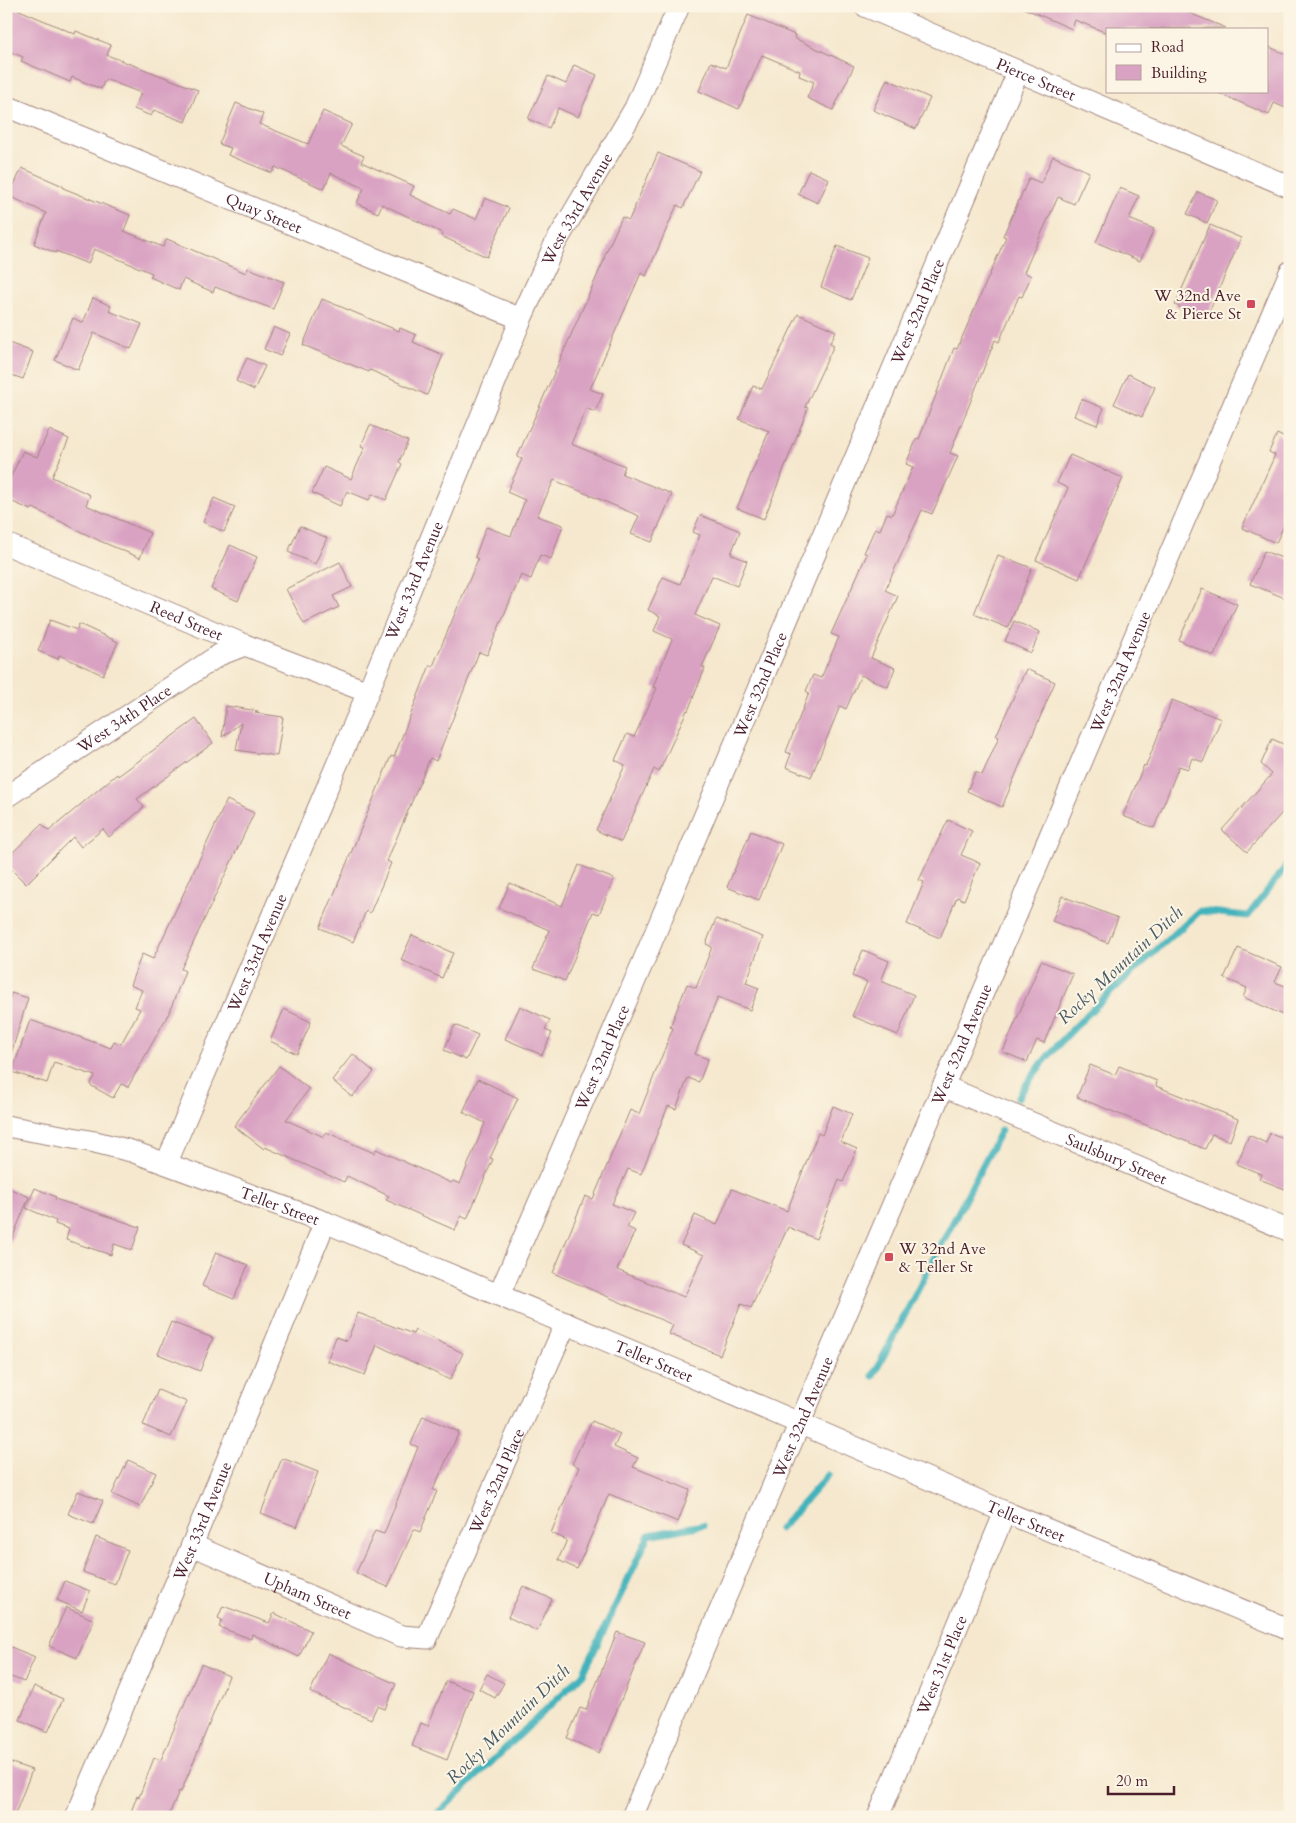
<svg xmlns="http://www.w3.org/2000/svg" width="1296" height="1823" font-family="Cardo,serif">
<rect width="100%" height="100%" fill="#fcf5e5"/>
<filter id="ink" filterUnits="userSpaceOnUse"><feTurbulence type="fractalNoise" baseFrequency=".02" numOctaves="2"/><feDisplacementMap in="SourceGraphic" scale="10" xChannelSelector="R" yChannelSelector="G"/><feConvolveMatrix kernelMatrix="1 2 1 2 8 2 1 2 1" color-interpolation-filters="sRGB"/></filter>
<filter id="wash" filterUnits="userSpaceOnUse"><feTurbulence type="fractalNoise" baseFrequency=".0096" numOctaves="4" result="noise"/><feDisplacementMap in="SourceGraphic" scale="20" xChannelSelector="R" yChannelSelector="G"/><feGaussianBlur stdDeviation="1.12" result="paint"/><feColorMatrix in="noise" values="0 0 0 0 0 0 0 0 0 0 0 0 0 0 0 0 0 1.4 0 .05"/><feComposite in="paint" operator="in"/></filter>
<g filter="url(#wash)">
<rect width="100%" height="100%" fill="#f5e8ce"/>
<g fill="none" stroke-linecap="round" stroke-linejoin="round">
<g stroke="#43b3bc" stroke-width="7">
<path d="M1018 1098C1034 1070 1056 1046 1079 1023 1117 984 1159 948 1200 911L1248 916 1290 861"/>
<path d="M873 1376 1001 1130"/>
<path d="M780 1529 828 1475"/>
<path d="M434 1817 583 1674 649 1535 703 1525"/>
</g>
</g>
<g id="blocks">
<g fill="#d9a2c2">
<path d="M6 6H10L75 34 76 31 111 45 107 55 198 90 185 122 154 110 151 116 134 109 141 93 105 79 101 89 72 77 70 82 21 61 23 57 6 50Z"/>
<path d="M1019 6H1172L1226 28 1107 29V33L1075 20 1072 29Z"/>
<path d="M748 15 795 35 794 38 854 66 833 110 807 98 814 82 799 76 800 71 762 55 739 109 699 91 711 62 726 68Z"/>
<path d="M1267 46 1290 56V110L1274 103 1269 115 1214 91H1267Z"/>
<path d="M574 65 597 75 578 117 558 108 549 128 528 119 548 76 566 84Z"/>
<path d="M887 79 930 98 916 129 873 110Z"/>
<path d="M236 103 263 114 259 124 308 144 323 111 352 124 341 146 364 156 361 162 414 186 410 195 450 214 453 209 476 219 485 198 509 208 487 257 441 236 442 233 382 204 378 213 357 203 364 188 331 173 324 189 275 167 272 173 228 155 231 148 219 144Z"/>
<path d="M658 153 700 171 683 208 677 205 646 276 641 273 590 389 603 394 595 412 586 408 571 444 625 466 622 474 672 494 652 542 631 534 639 516 554 480 537 516 563 525 551 559 540 555 531 579 521 575 487 655 479 652 436 761 430 758 387 861 391 863 370 913 366 911 353 942 320 928 391 756 394 757 430 665 433 666 478 559 475 557 486 527 511 536 525 500 507 492 522 459 517 457 605 258 604 257 622 217 629 220Z"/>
<path d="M1053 156 1089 172 1074 204 1058 197 1024 272 1031 276 1022 297 1019 296 999 342 995 340 950 453 958 456 932 514 922 510 885 590 898 596 871 658 895 668 888 687 861 675 846 709 840 706 811 777 786 767 791 754 786 752 809 693 806 691 813 675 821 678 839 637 831 634 867 554 864 553 875 528 880 530 887 513 892 515 913 467 906 464 917 438 919 439 954 348 957 349 1006 237 1003 236 1029 178 1041 183Z"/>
<path d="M22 168 63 186V188L130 215 124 231 163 247 167 239 246 273 248 268 284 282 273 309 215 287 213 292 183 279 179 290 150 277 152 273 94 249 88 264 56 251V253L34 244 46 213 9 196Z"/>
<path d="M809 170 829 179 818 203 798 194Z"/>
<path d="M1120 188 1139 196 1129 219 1154 229 1140 261 1096 242Z"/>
<path d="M1198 192 1217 200 1207 223 1187 214Z"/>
<path d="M1210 225 1241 238 1206 319 1175 305Z"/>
<path d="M837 246 868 258 851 300 821 287Z"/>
<path d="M93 298 111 306 109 311 142 324 131 349 94 333 78 370 55 360 73 318 83 323Z"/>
<path d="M322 299 399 331 400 328 416 335 413 342 443 355 427 395 370 370 369 372 303 345Z"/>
<path d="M798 314 836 331 830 343 834 345 805 407 808 408 764 519 737 508 769 431 739 419 753 386 762 389Z"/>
<path d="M274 327 290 334 280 356 264 349Z"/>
<path d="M6 342 33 352 23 379 6 373Z"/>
<path d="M247 358 265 366 254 390 236 381Z"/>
<path d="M1128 374 1155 387 1142 417 1114 404Z"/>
<path d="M1081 399 1104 408 1097 425 1074 416Z"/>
<path d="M1290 422V512L1276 543 1242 528 1275 455 1269 452 1277 434 1283 437Z"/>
<path d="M370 425 408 441 399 462 402 464 386 500 372 494 369 500 347 491 340 506 312 493 324 467 351 479 365 447 361 446Z"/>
<path d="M49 430 69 439 52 477 90 495 86 505 150 533 140 558 100 541 33 508 31 510 6 499V487L23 451 37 457Z"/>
<path d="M1070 455 1123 478 1079 579 1036 560 1068 488 1057 483Z"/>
<path d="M214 498 235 507 224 532 203 522Z"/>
<path d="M700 515 740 531 731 554 747 561 737 586 712 576 695 615 720 626 702 667 705 668 688 711 687 710 659 772 654 769 621 842 596 830 625 765 615 760 627 734 634 737 657 688 653 687 672 639 654 631 660 616 648 610 663 577 680 584 700 535 693 532Z"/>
<path d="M300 526 327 538 315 564 288 552Z"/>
<path d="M230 545 257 557 238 601 211 589Z"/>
<path d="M1264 551 1290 561V600L1250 584Z"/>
<path d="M998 555 1032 568 1008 628 974 614Z"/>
<path d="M340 562 352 587 333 596 339 607 304 624 286 589Z"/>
<path d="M1202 589 1237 604 1214 656 1179 640Z"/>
<path d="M50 620 77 630 79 624 118 642 103 675 59 655 58 659 38 651Z"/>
<path d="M1014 621 1040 632 1031 653 1005 641Z"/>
<path d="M1026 669 1055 682 1002 807 967 791 975 772 982 775 999 737 996 736Z"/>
<path d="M1172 700 1221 719 1203 762 1192 758 1188 769 1179 766 1154 828 1123 816 1144 765 1146 766Z"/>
<path d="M226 706 258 711 255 713 283 717 277 756 236 750 241 723 222 737Z"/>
<path d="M196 719 213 743 137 799 144 807 109 837 103 829 81 847 73 837 26 884 6 864V859L42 824 49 831 117 774 118 776Z"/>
<path d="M1272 739 1290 747V804L1247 852 1222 830 1272 774 1261 764Z"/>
<path d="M227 800 254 813 181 969 185 971 169 1013 128 1087 121 1084 113 1098 90 1085 95 1076 54 1062 47 1083 12 1072 30 1020 111 1048 114 1041 121 1044 140 1009 135 1007 142 990 130 985 142 954 153 959Z"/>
<path d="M948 820 972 831 961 855 980 863 964 900 957 897 940 938 907 924 924 882 919 880Z"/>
<path d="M751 831 782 844 759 900 727 887Z"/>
<path d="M579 865 614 879 599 914 593 912 565 981 533 969 549 930 499 908 510 883 562 906Z"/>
<path d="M1062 896 1118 918 1108 943 1052 921Z"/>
<path d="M716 919 763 937 746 983 759 988 750 1010 718 997 695 1054 708 1059 699 1082 688 1078 676 1109 668 1106 641 1174 628 1169 612 1204 634 1213 627 1227 635 1231 617 1270 684 1297 704 1255 681 1245 695 1215 717 1225 732 1189 787 1211 818 1133 822 1135 833 1106 852 1114 841 1142 857 1149 843 1182 839 1180 816 1239 788 1227 751 1308 741 1304 720 1355 669 1334 673 1325 553 1273 585 1196 593 1199 630 1110 639 1114 673 1028 670 1027 687 984 696 988 712 947 706 944Z"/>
<path d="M412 935 453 953 442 978 401 960Z"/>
<path d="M1238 948 1282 967 1275 982 1290 988V1000L1283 1015 1243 997 1247 988 1224 978Z"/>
<path d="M863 950 889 961 881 981 914 995 898 1035 852 1016 867 982 852 976Z"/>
<path d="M1041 961 1073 974 1044 1043 1037 1040 1027 1062 1003 1052Z"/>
<path d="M11 993 28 998 11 1054 6 1053V1009Z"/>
<path d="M520 1006 550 1020 545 1030 552 1033 542 1055 505 1039Z"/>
<path d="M284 1009 311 1022 297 1054 270 1041Z"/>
<path d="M455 1025 478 1035 466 1060 444 1050Z"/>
<path d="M353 1054 374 1072 352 1097 332 1080Z"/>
<path d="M1090 1065 1115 1075 1119 1066 1157 1081 1156 1086 1238 1119 1230 1141 1212 1134 1205 1149 1077 1097Z"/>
<path d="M279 1066 309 1089 286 1120 324 1137 326 1132 374 1153 376 1149 451 1183 453 1181 460 1184 485 1123 463 1112 478 1079 518 1098 490 1158 493 1159 467 1219 461 1216 455 1230 386 1200 389 1196 347 1176 344 1182 265 1147 264 1149 234 1126Z"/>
<path d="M1270 1133 1290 1140V1191L1259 1179 1261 1174 1237 1164 1249 1135 1266 1143Z"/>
<path d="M6 1187 29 1197 7 1251H6Z"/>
<path d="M35 1188 56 1197 55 1199 140 1227 132 1250 114 1244 111 1255 66 1240 69 1229 55 1224 56 1221 26 1208Z"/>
<path d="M216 1252 248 1265 234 1299 202 1286Z"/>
<path d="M358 1313 413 1334 415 1330 463 1353 450 1380 377 1345 365 1375 327 1361 336 1337 347 1341Z"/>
<path d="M171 1322 213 1338 200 1371 158 1354Z"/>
<path d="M158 1390 187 1402 171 1437 143 1425Z"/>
<path d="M423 1416 459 1432 433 1490 437 1491 420 1532 414 1529 388 1587 356 1573 375 1531 384 1534 418 1447 411 1444Z"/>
<path d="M592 1421 620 1434 614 1447 638 1458 633 1467 690 1490 678 1522 609 1494 577 1569 558 1560 567 1540 551 1533 579 1467 572 1464Z"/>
<path d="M282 1458 318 1472 297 1527 261 1513Z"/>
<path d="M128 1460 156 1473 140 1507 112 1494Z"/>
<path d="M78 1491 103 1501 93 1524 68 1514Z"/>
<path d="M96 1537 128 1550 115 1584 83 1572Z"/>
<path d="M65 1581 90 1591 82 1611 57 1600Z"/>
<path d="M523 1586 552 1599 537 1631 508 1617Z"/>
<path d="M223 1606 269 1623 274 1613 311 1631 299 1657 252 1634 251 1639 219 1627 222 1620 218 1618Z"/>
<path d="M66 1607 94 1620 77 1658 49 1646Z"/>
<path d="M617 1632 645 1642 599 1753 567 1738 580 1708 586 1710Z"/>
<path d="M6 1645 35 1657 24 1682 6 1675Z"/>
<path d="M328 1653 396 1684 385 1709 377 1706 371 1719 310 1692Z"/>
<path d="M201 1664 229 1676 181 1792 179 1791 168 1817H129L137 1796 139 1797 154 1758 161 1760Z"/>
<path d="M487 1674 504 1683 495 1698 479 1689Z"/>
<path d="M446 1681 473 1691 447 1760 412 1746 421 1723 428 1726Z"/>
<path d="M34 1686 63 1699 48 1732 20 1720Z"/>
<path d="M6 1761 32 1770 14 1817H6Z"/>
</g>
</g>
</g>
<g filter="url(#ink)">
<use href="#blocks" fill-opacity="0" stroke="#a0847c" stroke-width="1"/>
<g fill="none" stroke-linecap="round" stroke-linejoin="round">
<g stroke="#a0847c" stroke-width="23">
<g id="minor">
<path id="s1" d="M865 6 1290 187"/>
<path id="s2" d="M6 106 521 319"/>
<path id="s3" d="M6 544 245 645 368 692"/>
<path id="s4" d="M6 797 219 655 245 645"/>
<path id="s5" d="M943 1086 1290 1231"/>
<path id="s6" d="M6 1126 95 1142 131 1151 325 1222 662 1364 1005 1512 1290 1630"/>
<path id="s7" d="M167 1162 368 692 521 319 555 244 635 108 679 6"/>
<path id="s8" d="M499 1295 643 962 1018 72"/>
<path id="s9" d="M192 1545 401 1636 427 1638 566 1323"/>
<path id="s10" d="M76 1817 192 1545 325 1222"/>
<path id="s11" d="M632 1817 1290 272"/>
<path id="s12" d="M878 1817 1005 1512"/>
</g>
</g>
<use href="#minor" stroke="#fff" stroke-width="21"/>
</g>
</g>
<g fill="#d1495b" stroke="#fcf5e5" stroke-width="2">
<rect x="1246" y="299" width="10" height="10" rx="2.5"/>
<rect x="884" y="1252" width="10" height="10" rx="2.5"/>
</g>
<g text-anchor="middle" stroke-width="4" stroke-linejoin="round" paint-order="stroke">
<g font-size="16" fill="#4a1f2b" stroke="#fcf5e5">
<text dy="6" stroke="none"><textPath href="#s1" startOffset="186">Pierce Street</textPath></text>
<text dy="6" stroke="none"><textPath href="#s7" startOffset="1038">West 33rd Avenue</textPath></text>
<text dy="6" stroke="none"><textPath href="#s2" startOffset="279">Quay Street</textPath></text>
<text dy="6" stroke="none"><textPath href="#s8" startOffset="1069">West 32nd Place</textPath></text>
<text dy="6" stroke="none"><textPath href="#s7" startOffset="632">West 33rd Avenue</textPath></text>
<text dy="6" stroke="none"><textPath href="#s3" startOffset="196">Reed Street</textPath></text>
<text dy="6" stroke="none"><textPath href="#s11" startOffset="1245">West 32nd Avenue</textPath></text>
<text dy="6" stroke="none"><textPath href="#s8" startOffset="664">West 32nd Place</textPath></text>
<text dy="6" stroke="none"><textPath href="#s4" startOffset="142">West 34th Place</textPath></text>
<text dy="6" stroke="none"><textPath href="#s7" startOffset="228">West 33rd Avenue</textPath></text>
<text dy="6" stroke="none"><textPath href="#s11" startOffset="840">West 32nd Avenue</textPath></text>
<text dy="6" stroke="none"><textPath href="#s8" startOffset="259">West 32nd Place</textPath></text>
<text dy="6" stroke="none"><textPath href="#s5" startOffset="188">Saulsbury Street</textPath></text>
<text dy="6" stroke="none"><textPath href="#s6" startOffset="286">Teller Street</textPath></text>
<text dy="6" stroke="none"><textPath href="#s6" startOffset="691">Teller Street</textPath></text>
<text dy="6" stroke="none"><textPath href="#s11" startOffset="435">West 32nd Avenue</textPath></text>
<text dy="6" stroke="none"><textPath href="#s9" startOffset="426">West 32nd Place</textPath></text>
<text dy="6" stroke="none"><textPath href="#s10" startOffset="322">West 33rd Avenue</textPath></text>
<text dy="6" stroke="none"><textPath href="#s6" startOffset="1096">Teller Street</textPath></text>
<text dy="6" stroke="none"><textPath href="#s9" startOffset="126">Upham Street</textPath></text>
<text dy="6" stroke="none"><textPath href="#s12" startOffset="165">West 31st Place</textPath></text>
</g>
<g font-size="16" fill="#4a1f2b" stroke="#fcf5e5" text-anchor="end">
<text x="1241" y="301">W 32nd Ave<tspan x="1241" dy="18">&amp; Pierce St</tspan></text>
<text x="899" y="1254" text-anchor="start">W 32nd Ave<tspan x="899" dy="18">&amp; Teller St</tspan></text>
</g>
<g font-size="18" font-style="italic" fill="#475a65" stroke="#fcf5e5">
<text transform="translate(1120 965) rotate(-43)" y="6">Rocky Mountain Ditch</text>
<text transform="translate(508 1724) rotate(-44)" y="6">Rocky Mountain Ditch</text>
</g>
</g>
<rect width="1296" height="1823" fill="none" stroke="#fcf5e5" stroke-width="25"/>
<rect x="1106" y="28" width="162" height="65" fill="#fcf5e5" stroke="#b59f9b"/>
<rect x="1116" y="44" width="25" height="8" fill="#ffffff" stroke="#b59f9b"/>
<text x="1151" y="52" font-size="15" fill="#4a1f2b">Road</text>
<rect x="1116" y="65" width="25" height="15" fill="#d9a2c2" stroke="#b59f9b"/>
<text x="1151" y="78" font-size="15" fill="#4a1f2b">Building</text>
<path d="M1108 1786v8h66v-8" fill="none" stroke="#4a1f2b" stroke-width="2.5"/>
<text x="1116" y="1786" font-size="15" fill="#4a1f2b" stroke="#fcf5e5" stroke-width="4" paint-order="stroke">20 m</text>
</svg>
